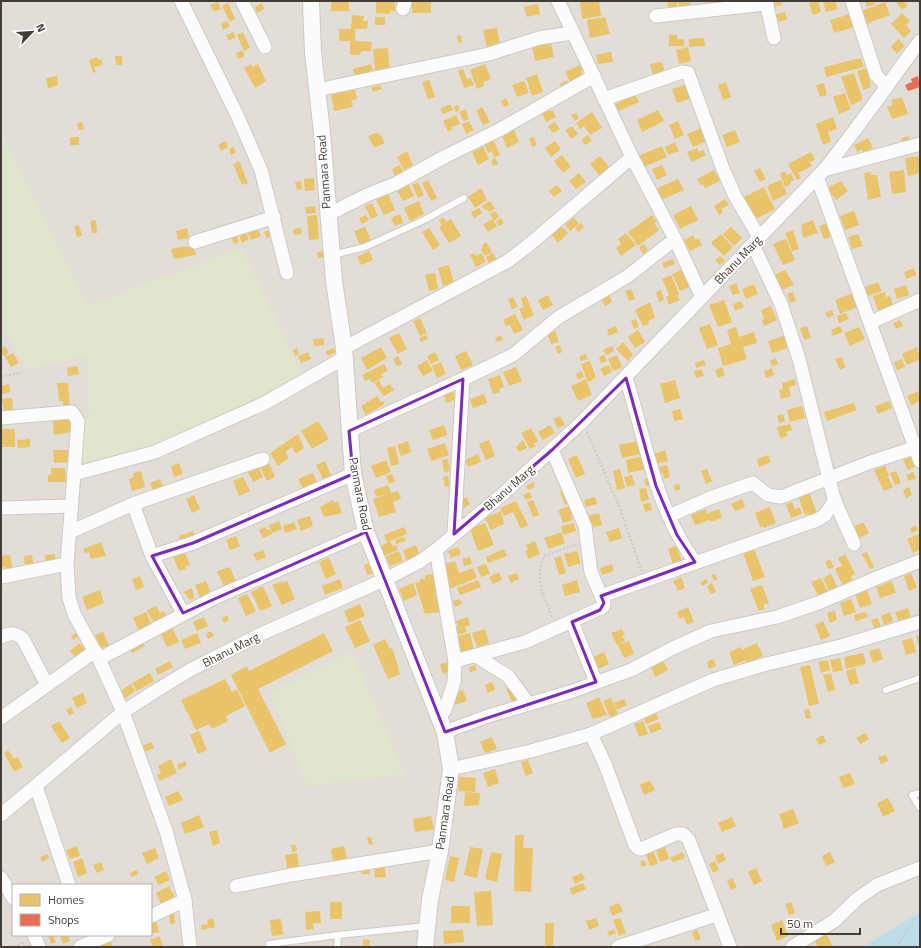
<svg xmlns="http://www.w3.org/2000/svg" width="921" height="948" font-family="'Titillium Web',sans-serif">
<rect width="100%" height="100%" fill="#eeece9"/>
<path fill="#e2ddd6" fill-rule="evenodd" d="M1 1H920V912L862 947H1V324L28 369 88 355 90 418 74 474 242 249 87 306 1 134ZM13 885H151V935H13Z"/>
<g fill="#dfe6cb">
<path d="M1 134 87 306 242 249 305 381 220 424 74 474 78 421 90 418 88 355 28 369 1 324Z"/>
<path d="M351 651 405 774 307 786 270 693Z"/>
</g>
<path fill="#bcdde9" d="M920 912V947H862Z"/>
<g fill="#e9c46a">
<rect x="331" y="1" width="18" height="10"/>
<path d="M376 1H395V11H390V14L376 13Z"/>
<rect x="412" y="1" width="19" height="12"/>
<path d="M586 1H599L601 16 582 19 580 2Z"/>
<path d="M667 1H677L678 10 669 11Z"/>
<path d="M678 1H690L691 6 680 8Z"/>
<path d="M771 1H781L782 5 772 7Z"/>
<path d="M815 1H818L821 12 813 15 809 3Z"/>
<path d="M823 1H835L838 9 826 12Z"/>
<path d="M865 1H874L875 4 867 7Z"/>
<path d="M895 1H904L908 6 902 10Z"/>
<path d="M218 2 221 9 214 12 210 5Z"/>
<path d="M885 2 890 15 866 24 861 11Z"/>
<path d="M228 3 235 19 230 22 222 6Z"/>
<path d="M262 3 264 9 257 13 255 7Z"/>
<path d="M538 4 540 14 527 17 524 7Z"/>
<path d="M785 12 787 20 775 22 773 15Z"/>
<path d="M902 13 910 21 906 25 911 31 904 38 891 24Z"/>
<path d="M850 14 854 27 834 33 830 20Z"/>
<path d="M352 15 364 16 363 21H368L367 29H355V41L372 42 371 51H361L360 55H350V41H339V29H351Z"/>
<rect x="375" y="17" width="10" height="8"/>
<path d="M605 17 610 34 590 38 587 20Z"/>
<path d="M227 21 230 26 223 30 221 24Z"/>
<path d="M497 28 500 45 487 48 483 30Z"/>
<path d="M233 32 236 37 229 41 226 35Z"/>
<path d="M243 32 250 48 244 51 237 35Z"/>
<path d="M461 35 462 42 458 43 457 36Z"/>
<path d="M669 35H677V39H684V46H669Z"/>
<path d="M704 38 705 46 689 47V39Z"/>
<path d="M898 39 905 46 897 54 891 47Z"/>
<path d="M551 43 554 57 535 61 532 47Z"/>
<path d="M688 47 691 61 679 64 676 50Z"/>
<path d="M388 48 390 71 375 72 373 49Z"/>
<path d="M242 50 245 56 238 59 236 54Z"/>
<path d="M611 52 613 62 598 64 596 55Z"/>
<path d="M115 56H122V65H116Z"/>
<path d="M97 57 98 60 101 59 103 65 94 67 96 72 93 73 89 60Z"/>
<path d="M861 58 864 67 826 77 824 67Z"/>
<path d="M662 62 665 73 653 76 650 64Z"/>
<path d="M251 64 252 67 258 64 266 81 255 88 244 68Z"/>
<path d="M371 64 373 70 369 71 370 74 355 78 353 69Z"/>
<path d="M485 64 491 79 483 82 484 86 477 89 470 70Z"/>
<path d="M582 64 585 69 581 71 583 76 570 82 565 72Z"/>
<path d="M868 68 871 87 863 90 857 71Z"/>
<path d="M463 69 467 79 471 78 474 85 464 88 458 71Z"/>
<path d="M854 73 863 100 851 105 841 77Z"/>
<path d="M537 74 543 92 532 96 526 78Z"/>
<path d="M57 76 58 85 48 88 46 78Z"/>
<path d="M429 80 435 97 428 99 422 82Z"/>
<path d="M567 80 568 84 561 87 560 84Z"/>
<path d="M524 81 529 93 517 97 512 85Z"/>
<path d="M726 82 731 97 723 100 718 85Z"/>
<path d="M824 83 827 95 820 97 816 85Z"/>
<path d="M687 84 692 98 677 103 672 89Z"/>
<path d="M380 85 382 89 373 92 371 88Z"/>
<path d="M355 90 357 99 351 100 353 107 334 111 331 94Z"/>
<path d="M845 93 851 109 839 114 833 97Z"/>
<path d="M635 94 639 102 619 111 615 104Z"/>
<path d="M902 97 908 114 892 119 887 107 893 105 891 100Z"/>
<path d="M506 98 509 105 504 107 501 101Z"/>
<path d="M450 104 453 110 443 114 440 109Z"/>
<path d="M458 105 460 110 456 112 454 107Z"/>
<path d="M547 106 549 111 553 110 556 117 546 122 540 109Z"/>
<path d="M482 107 490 122 483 125 476 110Z"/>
<path d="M465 109 469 119 464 121 459 112Z"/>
<path d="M658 110 664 121 642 132 637 120Z"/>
<path d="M592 112 602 128 590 135 584 126 580 129 576 123Z"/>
<path d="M576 113 579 118 575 121 571 115Z"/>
<path d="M456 115 460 124 451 127 452 130 448 132 443 121Z"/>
<path d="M833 117 837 129 828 132 831 142 823 145 816 124Z"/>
<path d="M469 121 474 130 466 134 462 124Z"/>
<path d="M678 121 684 135 675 139 669 125Z"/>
<path d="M82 122 84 129 79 130 77 124Z"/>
<path d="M555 122 560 129 553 133 548 126Z"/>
<path d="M572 126 578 134 571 139 565 130Z"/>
<path d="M701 128 707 141 693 147 687 134Z"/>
<path d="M514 130 519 142 507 148 502 136Z"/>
<path d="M735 130 740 142 727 147 722 135Z"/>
<path d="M378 132 385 143 374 148 368 136Z"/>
<path d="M588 135 592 141 585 145 581 140Z"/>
<path d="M909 136 910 143 903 145 901 138Z"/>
<rect x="70" y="137" width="9" height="8"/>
<path d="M534 137 537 145 532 147 529 139Z"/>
<path d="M868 138 873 148 863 152 862 149 857 152 854 145Z"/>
<path d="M493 139 500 155 494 158 492 151 488 153 484 143Z"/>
<path d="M225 141 228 147 221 151 218 145Z"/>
<path d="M555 141 561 149 551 157 545 148Z"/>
<path d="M675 142 679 151 668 155 665 147Z"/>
<path d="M662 146 667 157 641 168 636 157Z"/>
<path d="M233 147 236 152 231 155 229 149Z"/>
<path d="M483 147 489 159 478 165 472 152Z"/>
<path d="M697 148 699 152 703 150 706 155 692 162 687 152Z"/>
<path d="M407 151 413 165 404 170 397 157Z"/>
<path d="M811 152 815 160 810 162 812 166 798 173 801 178 797 180 788 164Z"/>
<path d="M562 155 571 167 563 173 554 161Z"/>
<path d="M600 156 611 169 601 177 590 164Z"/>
<path d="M920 156V173L908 176 905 158Z"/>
<path d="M495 158 498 164 493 166 491 160Z"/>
<path d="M239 161 248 183 242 185 233 164Z"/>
<path d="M400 165 403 172 395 176 392 169Z"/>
<path d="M662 165 667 175 657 180 652 169Z"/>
<path d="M760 168 766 179 760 182 754 171Z"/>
<path d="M714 170 720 181 705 188 703 184 700 185 697 179Z"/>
<path d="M904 170 906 192 892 194 889 172Z"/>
<path d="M785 171 787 175 791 173 794 180 790 182 791 184 785 187 780 174Z"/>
<path d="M871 172V175H877L881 197 868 200 864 173Z"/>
<path d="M579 173 586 182 576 189 569 181Z"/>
<path d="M314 178 315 190 305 191 304 179Z"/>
<path d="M678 179 684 190 661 200 655 189Z"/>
<path d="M428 180 437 198 431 201 422 183Z"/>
<path d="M781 180 787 194 773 201 767 186Z"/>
<path d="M301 181 302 189 297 190 295 182Z"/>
<path d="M841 181 848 191 836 200 827 188Z"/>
<path d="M418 182 424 195 418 198 412 185Z"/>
<path d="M408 184 414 196 403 201 397 190Z"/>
<path d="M557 185 562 191 554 197 549 191Z"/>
<path d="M764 187 775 209 754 220 742 198Z"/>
<path d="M481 188 487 200 475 208 468 197Z"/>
<path d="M388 194 395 210 384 215 376 200Z"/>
<path d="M725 199 729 205 721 209 723 212 719 215 714 206Z"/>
<path d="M419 201 424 214 410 221 404 208Z"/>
<path d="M490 201 495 209 489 212 487 209 485 210 482 206Z"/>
<path d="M372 203 378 216 371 219 365 206Z"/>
<path d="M315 206 316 213 306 214 305 207Z"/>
<path d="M691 206 698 220 680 229 673 215Z"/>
<path d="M479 208 482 213 474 218 471 212Z"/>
<path d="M495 211 499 217 494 221 490 214Z"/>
<path d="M854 211 859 225 845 230 840 216Z"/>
<path d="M400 214 403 223 395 226 391 218Z"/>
<path d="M317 215 319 239 309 240 307 216Z"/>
<path d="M366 215 369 220 362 224 359 218Z"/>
<path d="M652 215 657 222 654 223 659 230 638 246 628 232Z"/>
<path d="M444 218 446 222 451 219 461 236 449 243 439 227 442 225 439 220Z"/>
<path d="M501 218 504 223 499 226 496 221Z"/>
<path d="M574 218 579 224 570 231 565 224Z"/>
<path d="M492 219 497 226 488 232 483 225Z"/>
<path d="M96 220 97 233H92L90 221Z"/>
<path d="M813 220 818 233 803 238 801 225Z"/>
<path d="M830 222 834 236 824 239 819 226Z"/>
<path d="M581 223 584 227 578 232 575 228Z"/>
<path d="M559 224 568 233 558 243 550 233Z"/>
<path d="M79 225 82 236 77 237 74 226Z"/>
<path d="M256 225 261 236 251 240 246 229Z"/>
<path d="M365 227 371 240 360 245 354 231Z"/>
<path d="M731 227 742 238 734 246 723 234Z"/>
<path d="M187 228 189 238 178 240 176 231Z"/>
<path d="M301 228V234L294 235 293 229Z"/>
<path d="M429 228 440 245 433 250 422 232Z"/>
<path d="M272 229 274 235 267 238 264 232Z"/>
<path d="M793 230 799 249 792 251 785 233Z"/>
<path d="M246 233 249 239 242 243 239 236Z"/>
<path d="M626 233 636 245 621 256 616 248 621 244 618 239Z"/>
<path d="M721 234 733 247 724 256 711 243Z"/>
<path d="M858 234 863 246 852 249 848 237Z"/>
<path d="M236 235 239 242 234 244 231 237Z"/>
<path d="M693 235 696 240 698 238 702 245 690 251 684 240Z"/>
<path d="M786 239 795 260 783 265 773 244Z"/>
<path d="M486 242 492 252 485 256 481 249 483 247 482 245Z"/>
<path d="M644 244 648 250 643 254 639 247Z"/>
<path d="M186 246V247L194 246 196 255 174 259 171 249Z"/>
<path d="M325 251V257L318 258 317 252Z"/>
<path d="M369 251 373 260 361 265 357 257Z"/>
<path d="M474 253 476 256 482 253 486 262 476 267 470 255Z"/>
<path d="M493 253 498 262 491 266 486 257Z"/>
<path d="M720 256 725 261 720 265 715 260Z"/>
<path d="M673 259 675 264 664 268 662 263Z"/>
<path d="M449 265 454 283 443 286 438 268Z"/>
<path d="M914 268 916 275 906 279 904 272Z"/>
<path d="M684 269 690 287 680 291 672 274Z"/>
<path d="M785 270 794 285 779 291 772 276Z"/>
<path d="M435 273 438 289 429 291 425 275Z"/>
<path d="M671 275 679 294 677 295 680 300 669 305 666 297 669 295 662 279Z"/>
<path d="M878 282 882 291 868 296 865 287Z"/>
<path d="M736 283 740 293 733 295 729 286Z"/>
<path d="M754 284 758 294 746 299 742 289Z"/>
<path d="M906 285 909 295 897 299 894 289Z"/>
<path d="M631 289 635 299 629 301 625 291Z"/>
<path d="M661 290 664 300 659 302 656 292Z"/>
<path d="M793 292 796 301 790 303 787 294Z"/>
<path d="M885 292 886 297 890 296 893 306 878 311 873 296Z"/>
<path d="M853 293 858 307 840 314 835 300Z"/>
<path d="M548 295 553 305 543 310 538 300Z"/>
<path d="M609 295 612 302 605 306 601 299Z"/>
<path d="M526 296 534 315 524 320 519 309 524 307 521 298Z"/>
<path d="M513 297 518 307 512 309 508 299Z"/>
<path d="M724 300 732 322 718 327 709 305Z"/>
<path d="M741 301 744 307 735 311 733 304Z"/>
<path d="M650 302 655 318 648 321 649 324 643 326 635 310Z"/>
<path d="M771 306 777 320 764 326 762 320 764 318 761 310Z"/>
<path d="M832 310 834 315 828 318 825 313Z"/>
<path d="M846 313 849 319 839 323 837 316Z"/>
<path d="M515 314 523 330 514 334 510 325 506 326 503 320Z"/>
<path d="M420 318 427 333 420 336 413 321Z"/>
<path d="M636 319 639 327 634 329 631 321Z"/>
<path d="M900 320 903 326 896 329 893 323Z"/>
<path d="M710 324 718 345 707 349 699 328Z"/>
<path d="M616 326 618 332 609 336 607 330Z"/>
<path d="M807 326 811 338 804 340 800 328Z"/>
<path d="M840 326 843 332 833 336 831 330Z"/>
<path d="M736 327 739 337 754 332 757 343 743 347 747 359 723 366 718 348 731 344 727 330Z"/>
<path d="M859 327 865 339 850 346 844 333Z"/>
<path d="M554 328 559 342 551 344 546 331Z"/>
<path d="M638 330 645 342 635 348 628 337Z"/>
<path d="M399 333 407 349 398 354 389 338Z"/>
<path d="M426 335 428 339 421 342 419 338Z"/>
<path d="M501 335 503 340 497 342 495 338Z"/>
<path d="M784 336 788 348 772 353 768 341Z"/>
<path d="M324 338V345L314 346 313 339Z"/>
<path d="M623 342 633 355 628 361 616 349Z"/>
<path d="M560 345 562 352 558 354 555 347Z"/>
<path d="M5 346 9 353 4 357 1 349Z"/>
<path d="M612 346 614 351 606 355 603 350Z"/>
<path d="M381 347 387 358 367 370 361 358Z"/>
<path d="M917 347 920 359 907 365 902 354Z"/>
<path d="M297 348 299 354 295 356 293 350Z"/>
<path d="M334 348 336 352 328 356 326 351Z"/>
<path d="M466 351 473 365 461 370 455 356Z"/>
<path d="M308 352 311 359 301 363 298 356Z"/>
<path d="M435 352 439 360 431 364 427 356Z"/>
<path d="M13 353 19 363 11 367 5 357Z"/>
<path d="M586 354 588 359 581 361 579 357Z"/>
<path d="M604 355 607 361 601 363 599 357Z"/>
<path d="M617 355 622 367 613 371 608 359Z"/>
<path d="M398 356 402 364 397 366 393 359Z"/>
<path d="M841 357 846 367 840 370 835 359Z"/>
<path d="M776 358 778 364 772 366 770 361Z"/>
<path d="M902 359 905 367 897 370 894 362Z"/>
<path d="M427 360 433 371 423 376 417 366Z"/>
<path d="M704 360 706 365 696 368 695 363Z"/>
<path d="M590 361 596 378 588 382 581 364Z"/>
<path d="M441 362 446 374 437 378 432 366Z"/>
<path d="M384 364 388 371 381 374 383 377 372 383 370 379 365 381 362 375Z"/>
<path d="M609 365 612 372 604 376 600 369Z"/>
<path d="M78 366 79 374 68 376 67 368Z"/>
<path d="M516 367 522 381 509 386 503 372Z"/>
<path d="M722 367 725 375 718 378 715 370Z"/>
<path d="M772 368 774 375 766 378 764 371Z"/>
<path d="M702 369 704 376 696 378 694 371Z"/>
<path d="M582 371 584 377 578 380 576 374Z"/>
<path d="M500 375 504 387 499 389 500 392 493 394 488 379Z"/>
<path d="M586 379 592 395 578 401 571 386Z"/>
<path d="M795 379 796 385 789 387 791 396 781 399 779 390 783 389 782 383Z"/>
<path d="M379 380 383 388 390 384 394 390 384 396 374 383Z"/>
<path d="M675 380 680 398 665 403 660 384Z"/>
<path d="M57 383H68L70 406H63V401H59Z"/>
<path d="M9 384 10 392 2 394 1 386Z"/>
<path d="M452 389 456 399 447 403 442 392Z"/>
<path d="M918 391 920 401 911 405 907 396Z"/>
<path d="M484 394 487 403 473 408 470 399Z"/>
<path d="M377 396 381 402 383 401 385 404 366 415 361 406Z"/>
<path d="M12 398 13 410 4 411 2 399Z"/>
<path d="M889 401 892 408 878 414 875 406Z"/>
<path d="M854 403 856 410 827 421 824 412Z"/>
<path d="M802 406 805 418 790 422 787 410Z"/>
<path d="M680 409 683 419 674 421 672 411Z"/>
<path d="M783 414 785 421 779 423 777 416Z"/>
<path d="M560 416 565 425 558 428 553 419Z"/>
<path d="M70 418 72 432 54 435 53 421Z"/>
<path d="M318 421 329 439 312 449 301 431Z"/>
<path d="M790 424 792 430 786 432 787 436 780 438 777 427Z"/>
<path d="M444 425 447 435 433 440 429 430Z"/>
<path d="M550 425 555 433 543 440 538 432Z"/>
<path d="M531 428 538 441 534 444 536 446 530 449 521 433Z"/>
<rect x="2" y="429" width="13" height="18"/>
<path d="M298 434 304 448 296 454 292 447 285 452 289 458 278 466 270 453Z"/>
<path d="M30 439V447L18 448 17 440Z"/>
<path d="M489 440 495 456 486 460 479 444Z"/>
<path d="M523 440 527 448 519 452 516 447Z"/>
<path d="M408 441 411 452 401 456 397 445Z"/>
<path d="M638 441 641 454 622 458 619 445Z"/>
<path d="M445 443 449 455 431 461 427 449Z"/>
<path d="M395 446 399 464 391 466 387 448Z"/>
<path d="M53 450H68L69 462 54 463Z"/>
<path d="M665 450 668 461 656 464 654 454Z"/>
<path d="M478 454 481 462 468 467 465 460Z"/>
<path d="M577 455 585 474 576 478 568 459Z"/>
<path d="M768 455 771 462 759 467 757 459Z"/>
<path d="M913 455 918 465 908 470 903 460Z"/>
<path d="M643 456 646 469 628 473 626 460Z"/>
<path d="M267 459 275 477 267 481 258 463Z"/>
<path d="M448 459 450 471 444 472 442 460Z"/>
<path d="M386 460 391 472 376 478 371 466Z"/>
<path d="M325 461 332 477 324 481 316 465Z"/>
<path d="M179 463 183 474 174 477 171 466Z"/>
<path d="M667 465 670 477 664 479 663 473 660 474 658 467Z"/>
<path d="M258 466 263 477 253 482 247 471Z"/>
<path d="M885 466 889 476 879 481 874 470Z"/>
<path d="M51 468H65L66 482H48V475H51Z"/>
<path d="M620 469 625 488 617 490 613 471Z"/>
<path d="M707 469 712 481 706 484 701 471Z"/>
<path d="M141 471 145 487 132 491 129 479 134 477 133 473Z"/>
<path d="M896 471 901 483 895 485 890 473Z"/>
<path d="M913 472 916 478 909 481 906 475Z"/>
<path d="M313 473 318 485 304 491 298 479Z"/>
<path d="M392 474 395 481 389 484 386 476Z"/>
<path d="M632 475 635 485 627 487 624 477Z"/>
<path d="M448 476 450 486 445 487 443 477Z"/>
<path d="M243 477 250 491 239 496 233 481Z"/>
<path d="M888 477 893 487 884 491 879 481Z"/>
<path d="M651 478 653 484 646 486 644 479Z"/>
<path d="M160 479 163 486 153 490 150 483Z"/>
<path d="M533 482 535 487 528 490 526 486Z"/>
<path d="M679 484 681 489 675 491 674 485Z"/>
<path d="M388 485 391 493 398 491 401 499 393 502 396 512 379 517 373 499 388 494 376 497 374 490Z"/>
<path d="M909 487 912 495 906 498 903 490Z"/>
<path d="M646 488 649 500 641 502 639 489Z"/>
<path d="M566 489 571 502 565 505 560 492Z"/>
<path d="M529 492 532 497 526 500 523 495Z"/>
<path d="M809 492 818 516 809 519 807 514 805 515 798 496Z"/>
<path d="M194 495 200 509 192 513 186 499Z"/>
<path d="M466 497 470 504 461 510 457 503Z"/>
<path d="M595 497 597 504 586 507 584 500Z"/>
<path d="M742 499 745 507 735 511 731 504Z"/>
<path d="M333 500 334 503 338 501 342 513 324 517 320 507Z"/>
<path d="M533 500 539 515 533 517 527 502Z"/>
<path d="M516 501 528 525 521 529 513 512 504 516 500 508Z"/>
<path d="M792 502 795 509 800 507 802 514 791 518 786 504Z"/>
<path d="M650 503 652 510 645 512 643 504Z"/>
<path d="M573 505 576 513 571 515 573 520 563 523 558 510Z"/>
<path d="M770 507 776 523 764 528 763 526 760 527 755 513Z"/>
<path d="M706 509 707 514 719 509 722 518 711 522 710 520 695 525 691 515Z"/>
<path d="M501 511 504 524 491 530 485 518Z"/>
<path d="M599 513 602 525 590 528 587 516Z"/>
<path d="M310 516 313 526 301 531 297 520Z"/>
<path d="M279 521 282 529 272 533 269 525Z"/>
<path d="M294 522 297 529 285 533 283 526Z"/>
<path d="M863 522 869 533 859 538 853 527Z"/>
<path d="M485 523 494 545 478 551 470 529Z"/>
<path d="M574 523 576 531 563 535 561 526Z"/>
<path d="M916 525 918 530 912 533 910 528Z"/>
<path d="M265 527 267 530 270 529 272 534 263 538 259 530Z"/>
<path d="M404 527 407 534 387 542 384 535Z"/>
<path d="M619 528 622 538 610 542 606 532Z"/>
<path d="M193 531 195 537 181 542 179 536Z"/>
<path d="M561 532 565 543 549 549 544 538Z"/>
<path d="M919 534 920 550 913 553 907 539Z"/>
<path d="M236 536 240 546 230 550 226 540Z"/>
<path d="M404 537 406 541 396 544 395 540Z"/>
<path d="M390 541 393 546 396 545 398 550 383 556 379 547Z"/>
<path d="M535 541 540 554 529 559 525 551 528 550 526 545Z"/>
<path d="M101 542 106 556 91 559 89 552 85 553 83 549Z"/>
<path d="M416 545 420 556 406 560 403 550Z"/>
<path d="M676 546 682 561 673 564 668 549Z"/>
<path d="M458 547 461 554 451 558 448 551Z"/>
<path d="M504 549 507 556 488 563 486 557Z"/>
<path d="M754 549 765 577 753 581 743 553Z"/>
<path d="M184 550 190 565 185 566 186 569 179 571 172 554Z"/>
<path d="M263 550 266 557 257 561 253 554Z"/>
<path d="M399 551 403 561 390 566 386 556Z"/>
<path d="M577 551 581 563 568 567 564 554Z"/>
<path d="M867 552 874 567 870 569 862 554Z"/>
<path d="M55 554 56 564 46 566 45 555Z"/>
<path d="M845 554 855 574 851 576 854 583 844 588 835 569 842 566 838 558Z"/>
<path d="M10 555 13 571 6 572V567L1 568V556Z"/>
<path d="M32 555 33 563 25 565 24 556Z"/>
<path d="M561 556 566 573 559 575 554 558Z"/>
<path d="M470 557 472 564 464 566 462 559Z"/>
<path d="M329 558 336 574 326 579 319 562Z"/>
<path d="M830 559 834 567 829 569 825 562Z"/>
<path d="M455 561 459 573 473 568 477 578 449 589 445 564Z"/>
<path d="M371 563 374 573 367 575 364 565Z"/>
<path d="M486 564 490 574 481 577 477 567Z"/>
<path d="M612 564 614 571 602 575 600 568Z"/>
<path d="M230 567 236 582 224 587 217 571Z"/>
<path d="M499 572 502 580 493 584 489 577Z"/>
<path d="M517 573 519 579 511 583 508 576Z"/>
<path d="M911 573 917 588 909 591 904 576Z"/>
<path d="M437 574 441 612 425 614 415 583 420 582V579H425V575Z"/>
<path d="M715 574 717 579 714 581 711 575Z"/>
<path d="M831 574 838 589 830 593 823 578Z"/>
<path d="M140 576 144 587 136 590 132 579Z"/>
<path d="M681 577 685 588 678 591 673 581Z"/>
<path d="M821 578 828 592 819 597 811 582Z"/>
<path d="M340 579 343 588 325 595 322 586Z"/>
<path d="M706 579 708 583 702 586 700 582Z"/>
<path d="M478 580 481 587 460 595 457 588Z"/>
<path d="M577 580 580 592 565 596 562 585Z"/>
<path d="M206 581 211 593 200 598 195 585Z"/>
<path d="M282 581V583L287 581 295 599 282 605 272 585Z"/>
<path d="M892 581 896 593 880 598 876 587Z"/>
<path d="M413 583 417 595 404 601 399 589Z"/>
<path d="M712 583 716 592 711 594 707 586Z"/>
<path d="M762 585 769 603 763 605 765 609 759 611 750 589Z"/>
<path d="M263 586 272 606 260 611 251 592Z"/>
<path d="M192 588 194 598 190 600 184 592Z"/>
<path d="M100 590 104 603 87 610 82 597Z"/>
<path d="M867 590 872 604 860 608 855 594Z"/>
<path d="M247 594 256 611 246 616 238 598Z"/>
<path d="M460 599 462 604 455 607 453 601Z"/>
<path d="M851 599 856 612 844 616 840 603Z"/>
<path d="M360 604 365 616 349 623 344 611Z"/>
<path d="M156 606 160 613 164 611 167 618 156 623 154 620 152 621 147 610Z"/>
<path d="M688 607 694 622 687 625 684 617 680 619 677 612Z"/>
<path d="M908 608 911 618 899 622 895 612Z"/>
<path d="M835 611 837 620 830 623 827 613Z"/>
<path d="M146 612 152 625 139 631 133 618Z"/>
<path d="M866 612 868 617 856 621 854 615Z"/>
<path d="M890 612 893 621 884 625 881 616Z"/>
<path d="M227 615 229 620 224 623 222 618Z"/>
<path d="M204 617 208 626 197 631 193 622Z"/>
<path d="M468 617 470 625 465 627 467 632 457 635 455 628 458 627 456 621Z"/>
<path d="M878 618 881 627 875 629 871 620Z"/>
<path d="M360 620 370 641 355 648 345 627Z"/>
<path d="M823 621 830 636 821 640 815 625Z"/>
<path d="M172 627 179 642 167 647 160 632Z"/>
<path d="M485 629 489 643 477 647 472 633Z"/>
<path d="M622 629 625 635 622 636 625 641 617 645 611 633Z"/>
<path d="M211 631 214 636 208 639 206 634Z"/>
<path d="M103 632 109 645 100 649 95 635Z"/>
<path d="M76 633 78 636 73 640 71 636Z"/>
<path d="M197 633 201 643 185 649 181 640Z"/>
<path d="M324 633 333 651 258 689 286 744 270 753 231 675 247 666 249 671Z"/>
<path d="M470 633 474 650 461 652 458 636Z"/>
<path d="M920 635V649L916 636Z"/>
<path d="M912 638 916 652 906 655 902 641Z"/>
<path d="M385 639 390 649 392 648 395 655H394L399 668 398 669 400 674 388 679 373 645Z"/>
<path d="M143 641 145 646 132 653 130 648Z"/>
<path d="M629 641 634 654 624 658 618 645Z"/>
<path d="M80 643 87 652 77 659 70 651Z"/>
<path d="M757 643 763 656 747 663 746 660 734 665 729 652 741 647 742 650Z"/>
<path d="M879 648 883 659 873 663 869 651Z"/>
<path d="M604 652 609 664 598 669 593 657Z"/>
<path d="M863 653 866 664 846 669 844 657Z"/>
<path d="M840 658 843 670 833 672 830 660Z"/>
<path d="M713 659 716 666 709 669 707 662Z"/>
<path d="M828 660 830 670 821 673 818 662Z"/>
<path d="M170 661 173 667 158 675 155 669Z"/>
<path d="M448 662 451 671 443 674 440 664Z"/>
<path d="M664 662 668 670 655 677 651 667Z"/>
<path d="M475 665 477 670 470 672 469 667Z"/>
<path d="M810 665 819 704 809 706 800 667Z"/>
<path d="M855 668 859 683 850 685 846 671Z"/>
<path d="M150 673 154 681 137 691 132 683Z"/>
<path d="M831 673 835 690 828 692 823 675Z"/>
<path d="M225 679 232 692 237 689 245 706 226 716 228 721 212 729 209 724 196 730 181 700Z"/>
<path d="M492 682 495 690 488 693 485 685Z"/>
<path d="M131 684 135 691 124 699 119 692Z"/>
<path d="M513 686 520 699 512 702 506 689Z"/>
<path d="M463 690 467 701 454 705 451 694Z"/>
<path d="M83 693 87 703 77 708 72 698Z"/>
<path d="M599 697 607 715 593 719 586 703Z"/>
<path d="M611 698 618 714 610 717 603 701Z"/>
<path d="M624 699 627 705 617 710 614 703Z"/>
<path d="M71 707 74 713 69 715 66 710Z"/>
<path d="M809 709 811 718 806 719 804 710Z"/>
<path d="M655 711 659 719 646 724 643 716Z"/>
<path d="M59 721 70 738 62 743 51 726Z"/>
<path d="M643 721 648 734 639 737 634 724Z"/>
<path d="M659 722 662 729 651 733 648 726Z"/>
<path d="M199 731 207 750 198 754 190 735Z"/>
<path d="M865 733 869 739 860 744 856 738Z"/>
<path d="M823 735 826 742 819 745 816 739Z"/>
<path d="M492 737 497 749 485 753 480 742Z"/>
<path d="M151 742 154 748 146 752 142 746Z"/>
<path d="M8 750 14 759 17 757 23 767 14 772 4 753Z"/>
<path d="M886 755 888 761 881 764 878 757Z"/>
<path d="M171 759 177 773 160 781 157 775 161 773 158 766Z"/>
<path d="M528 760 533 773 526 776 521 762Z"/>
<path d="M185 761 187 765 179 770 177 765Z"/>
<path d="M495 769 499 783 488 787 483 773Z"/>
<path d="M850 773 855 784 843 788 839 777Z"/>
<path d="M459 777 476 778 475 792 458 791Z"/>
<path d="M650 780 655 790 644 795 640 785Z"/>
<path d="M178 791 183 800 169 806 165 797Z"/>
<path d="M465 792 480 793 479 805 464 806Z"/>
<path d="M888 798 895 811 883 817 877 803Z"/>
<path d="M793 809 799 823 784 829 779 814Z"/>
<path d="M199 815 204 827 185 834 181 823Z"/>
<path d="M431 816 434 829 415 832 413 819Z"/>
<path d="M732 817 736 826 722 832 718 823Z"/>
<path d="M217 830 220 843 213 846 209 832Z"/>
<path d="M515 835H524L523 848H533L531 892 514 891Z"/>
<path d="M367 837H371L373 844 369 845Z"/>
<path d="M291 845H296L297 851 292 852Z"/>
<path d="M77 846 80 856 70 859 66 850Z"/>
<path d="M344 846 347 858 333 861 331 849Z"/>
<path d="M470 847 483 849 477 878 464 875Z"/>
<path d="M665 847 669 859 660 862 656 850Z"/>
<path d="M155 848 159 858 147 864 142 853Z"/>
<path d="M653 849 658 864 650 866 645 851Z"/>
<path d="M491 852 502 854 497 882 485 879Z"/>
<path d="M683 852 685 858 673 862 670 858Z"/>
<path d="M830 852 835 862 826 866 822 856Z"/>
<path d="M297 853 299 867 287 869 285 855Z"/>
<path d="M723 853 726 860 718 864 715 856Z"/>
<path d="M48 854 49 858 42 862 40 857Z"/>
<path d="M450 856 459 858 454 882 445 880Z"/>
<path d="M82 858 87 873 78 877 73 862Z"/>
<path d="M644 860 647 865 642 867 640 862Z"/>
<path d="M715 861 719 870 713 873 709 864Z"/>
<path d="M101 862 104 870 97 873 93 865Z"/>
<path d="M384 864 386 877 375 878 374 865Z"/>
<path d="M369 865 370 874H361V866Z"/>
<path d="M756 868 762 881 754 885 748 872Z"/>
<path d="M137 870 138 874 132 877 130 873Z"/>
<path d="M166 871 170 880 159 885 154 877Z"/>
<path d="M582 873 585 879 575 884 572 877Z"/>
<path d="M732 878 737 887 731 890 727 881Z"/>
<path d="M583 883 586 889 572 895 570 888Z"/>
<path d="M169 886 176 899 162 906 156 893Z"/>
<path d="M491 891 493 925 477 926 474 892Z"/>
<rect x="330" y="902" width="12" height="17"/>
<path d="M791 902 795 913 789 915 785 904Z"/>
<path d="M619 903 623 911 612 916 609 907Z"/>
<rect x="451" y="906" width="19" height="17"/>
<path d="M320 911 321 923H313L314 929 306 930 305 912Z"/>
<path d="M169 913H174L175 923 170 924Z"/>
<path d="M213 918 215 927 202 930 201 925 208 924 207 920Z"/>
<path d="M596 918 599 926 589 930 586 921Z"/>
<path d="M620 918 626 933 619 936 613 920Z"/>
<path d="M281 919 283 935 272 936 270 920Z"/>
<path d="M156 920 159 932 151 934V922Z"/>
<path d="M782 920 788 936 777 941 771 925Z"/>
<path d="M545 923H554L553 947H545Z"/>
<path d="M614 929 616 933 609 936 607 932Z"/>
<path d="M463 930 464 942 444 944 443 931Z"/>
<path d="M697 930 701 939 695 941 692 932Z"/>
<path d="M826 933 833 947H818L814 939Z"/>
<path d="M48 935H53L56 942 51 944Z"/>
<path d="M60 935H68L70 941 63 944Z"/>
<path d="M159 936 164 947H153L150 940Z"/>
<path d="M110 939 113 947H102L100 943Z"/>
<path d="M363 939 370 940 369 947H363Z"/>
</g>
<path fill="#e76f51" d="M918 76 920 87 908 91 905 85 912 82 911 79Z"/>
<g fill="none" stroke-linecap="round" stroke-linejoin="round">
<g stroke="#cccac6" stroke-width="8">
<g id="service">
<path d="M333 255 365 247 424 220 464 198"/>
<path d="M886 690 920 678"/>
<path d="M920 793 912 795 920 808"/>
<path d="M269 944 338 935 426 926"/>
<path d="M337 947 338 935"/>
</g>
</g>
<g stroke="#cccac6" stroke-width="15">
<g id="minor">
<path d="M181 1 237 115 261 170 287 273"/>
<path d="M242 1 265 47"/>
<path d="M558 1 632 157 675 239 702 297"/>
<path d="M766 1 774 38"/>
<path d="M852 1 876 75 886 86"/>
<path d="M403 9 405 1"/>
<path d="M656 16 767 4"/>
<path d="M317 90 489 54 539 38 572 33"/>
<path d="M604 99 682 72 688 73 723 169 735 196 759 237"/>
<path d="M824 170 920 144"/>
<path d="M817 177 920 461"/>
<path d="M327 215 367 195 395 184 446 156 499 130 594 76"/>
<path d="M195 242 274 217"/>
<path d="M753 245 781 304 799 359 834 499 854 544"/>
<path d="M871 322 920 300"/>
<path d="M344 348 508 261 530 244 632 157"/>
<path d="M626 378C646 441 655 508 695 562"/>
<path d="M1 418 72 412 78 421 67 564 69 598 75 616 99 659 123 712 166 831 185 900 190 947"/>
<path d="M349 431 463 379 513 355 559 317 628 276 675 239"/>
<path d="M74 474 155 452 265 403 344 358"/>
<path d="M133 504 152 556 183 613"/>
<path d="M1 508 70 506"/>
<path d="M669 516 710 498 753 483 768 495 781 497 868 463 920 446"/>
<path d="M70 532 133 504 263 459"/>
<path d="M454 534 463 379"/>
<path d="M436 550 455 661 454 682 445 710 439 716"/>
<path d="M152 556 193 543 353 474"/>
<path d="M1 577 67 564"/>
<path d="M601 596 817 520 825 515 835 500"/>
<path d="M572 622 596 682"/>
<path d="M1 637C10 633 15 632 23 639L47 685"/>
<path d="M476 656 508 676 528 703"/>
<path d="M99 659 214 598 366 532"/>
<path d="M455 661 525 642 603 607 604 603 591 572 585 526 552 450"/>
<path d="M1 718 95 651"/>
<path d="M445 732 488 716 570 692 631 670 673 648 711 631 777 617 818 603 879 577 920 561"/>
<path d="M591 734 605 764 635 845 638 848 641 849 676 834H683L689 840 730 947"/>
<path d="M451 769 531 751 591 734 713 680 763 665 841 646 920 622"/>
<path d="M36 786 69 885"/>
<path d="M1 815 123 712 154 692 190 670 261 634 386 579 419 562 436 550 504 493 582 422 824 170C858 128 888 84 920 41"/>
<path d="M1 878 13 898"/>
<path d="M236 886 291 875 440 851"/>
<path d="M151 916 185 900"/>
<path d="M34 935 39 947"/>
<path d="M80 947 108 935"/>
<path d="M618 947 716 915"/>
<path d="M792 947 834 921 857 899 877 885 920 868"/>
</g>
</g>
<g stroke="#cccac6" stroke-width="18">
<path id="tertiary" d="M311 1 313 52 322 133 334 281 344 348 353 474 366 532 445 732 451 769 440 851 430 900 425 947"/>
</g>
<g stroke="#cccac6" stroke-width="2" stroke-dasharray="2 2" stroke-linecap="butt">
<path d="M1 377 22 372"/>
<path d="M587 432 618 504 642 571"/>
<path d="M552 617C543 594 534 581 544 556L577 544"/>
<path d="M14 947 25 942"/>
<path d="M896 947 916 918"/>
</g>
<use href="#service" stroke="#fcfcfc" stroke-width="6"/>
<use href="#minor" stroke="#fcfcfc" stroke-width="13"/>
<use href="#tertiary" stroke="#fcfcfc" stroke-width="16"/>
</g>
<path fill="none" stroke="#7b2cbf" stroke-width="3" stroke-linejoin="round" d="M626 378 656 486 677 535 695 562 601 596 604 603 600 610 572 622 596 682 445 732 366 532 183 613 152 556 193 543 353 474 349 431 463 379 454 534 552 450Z"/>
<g text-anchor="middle" stroke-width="4" stroke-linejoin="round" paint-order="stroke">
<g font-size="12" fill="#433c36" stroke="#fff">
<text transform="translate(324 172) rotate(-94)" y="4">Panmara Road</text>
<text transform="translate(738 260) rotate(-46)" y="4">Bhanu Marg</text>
<text transform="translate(509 488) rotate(-41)" y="4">Bhanu Marg</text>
<text transform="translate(360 494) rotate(79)" y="4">Panmara Road</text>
<text transform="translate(231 650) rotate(-27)" y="4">Bhanu Marg</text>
<text transform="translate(445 813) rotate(-82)" y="4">Panmara Road</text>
</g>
</g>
<rect width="921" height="948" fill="none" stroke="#433c36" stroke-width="4"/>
<rect x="12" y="884" width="140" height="52" fill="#ffffff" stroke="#b4b1af"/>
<rect x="20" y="894" width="20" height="12" fill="#e9c46a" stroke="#b4b1af"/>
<text x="48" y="904" font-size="12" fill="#433c36">Homes</text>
<rect x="20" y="914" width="20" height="12" fill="#e76f51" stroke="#b4b1af"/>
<text x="48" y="924" font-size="12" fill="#433c36">Shops</text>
<g transform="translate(32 32) rotate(65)" stroke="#ffffff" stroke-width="3" paint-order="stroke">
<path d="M0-3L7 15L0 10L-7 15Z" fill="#433c36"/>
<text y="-6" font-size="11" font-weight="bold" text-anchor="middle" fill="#433c36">N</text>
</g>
<path d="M781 928v6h79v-6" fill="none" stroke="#433c36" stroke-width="2"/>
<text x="787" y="928" font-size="12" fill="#433c36" stroke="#ffffff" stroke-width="3" paint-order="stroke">50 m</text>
</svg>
